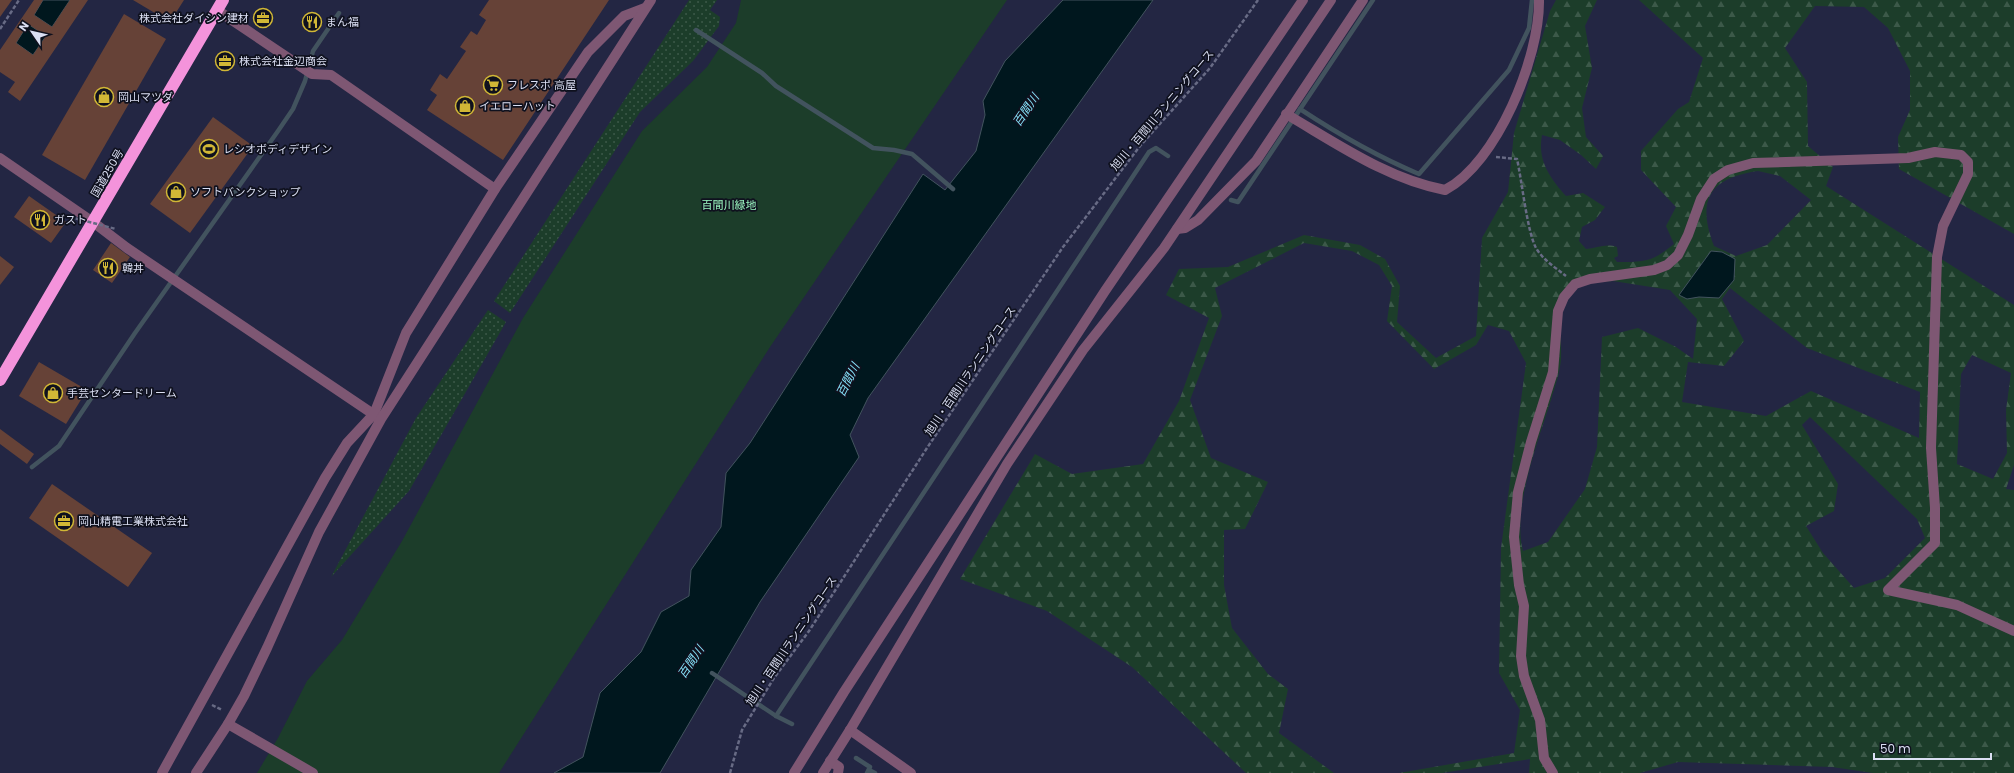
<svg xmlns="http://www.w3.org/2000/svg" width="2014" height="773" font-family="Poppins,'Noto Sans JP',sans-serif">
<defs>
<pattern id="grass-dots" width="8" height="8" patternUnits="userSpaceOnUse"><rect width="8" height="8" fill="#1c3d2a"/><path d="M2 2h.1M6 6h.1" fill="none" stroke="#3c5949" stroke-width="1.8" stroke-linecap="round"/></pattern>
<pattern id="forest-firs" width="22" height="20" patternUnits="userSpaceOnUse"><rect width="22" height="20" fill="#1c3d2a"/><path d="M5 1l3.5 6h-7zM16 11l3.5 6h-7z" fill="#3c5949"/></pattern>
</defs>
<rect width="100%" height="100%" fill="#232643"/>
<g fill="url(#grass-dots)">
<path d="M689 0H717L710 10 720 17 719 26 693 61 640 112 510 313 494 301Z"/>
<path d="M488 310 506 322 409 491 331 577 416 418Z"/>
</g>
<path fill="url(#forest-firs)" fill-rule="evenodd" d="M1556 0H1597L1585 26 1592 68 1582 108 1586 137 1603 156 1596 169 1581 155 1560 140 1542 135C1537 160 1550 178 1566 196L1583 193 1605 207 1595 220 1582 227 1579 241 1586 249C1597 248 1606 243 1617 247L1618 256 1614 258 1617 262C1645 262 1652 262 1674 244L1666 226 1676 207 1641 170V151L1678 109 1689 102 1703 58 1639 0H2014V234L1899 169 1898 137 1910 110V71L1888 28 1864 7 1815 6 1785 48 1807 82 1808 146 1833 167 1826 186 2014 305V465L2006 489 2014 490V773H1873L1832 767 1678 762 1640 773H1529L1530 759 1442 773H1399L1514 753 1520 710 1499 673 1501 548 1526 363 1509 331 1488 325 1476 345 1434 369 1387 321 1392 286 1379 265 1352 251 1304 243 1215 288 1222 316 1190 400 1211 458 1268 482 1245 529 1224 530V585L1232 628 1268 674 1288 689 1279 733 1334 773H1246L1132 667 1047 611 960 579 1035 454 1072 474 1143 464 1179 401 1209 318 1166 295 1179 269 1228 267 1304 235 1360 245 1385 259 1400 286 1397 322 1436 358 1476 336 1482 238 1508 192 1514 133 1550 11ZM1758 171 1780 176 1811 200 1767 245 1736 256 1714 246C1696 199 1710 178 1758 171ZM1613 281 1670 290 1697 319 1693 359 1676 347 1638 328 1602 337 1597 447 1585 489 1548 542 1523 551C1512 509 1537 444 1550 403 1554 389 1560 373 1561 359 1562 338 1556 304 1574 289 1583 281 1602 282 1613 281ZM1730 288 1807 348 1920 392 1919 438 1811 391 1766 416 1682 402 1688 362 1724 366 1744 341 1722 299ZM1972 355 2011 373 2006 410 2007 453 1993 479 1957 464 1961 374ZM1810 417 1917 519 1925 538 1885 578 1854 588 1823 553 1806 526 1834 511 1838 484 1802 425Z"/>
<path fill="#1c3d2a" d="M741 0H1007L770 347 499 773H257L278 738 307 681 342 640 402 541 523 318 642 131 707 67 736 23Z"/>
<g fill="#00171e" stroke="#42535e">
<path d="M43 0H70L52 27 34 15Z"/>
<path d="M1063 0H1153L868 398 850 435 859 457 760 602 660 773H554L583 757 600 693 641 652 661 612 689 596 691 570 721 527 726 473 750 443 923 174 945 190 976 151 985 115 983 101 1005 61Z"/>
<path d="M28 24 46 36 33 55 16 43Z"/>
<path d="M1711 251 1722 252 1735 259 1734 280 1719 298 1699 297 1687 299 1679 295Z"/>
</g>
<g fill="none" stroke-linecap="round" stroke-linejoin="round">
<g stroke="#42535e" stroke-width="4.5">
<path d="M696 30 762 73 776 86 873 148 894 150 912 154 953 189"/>
<path d="M1300 109C1338 134 1376 156 1419 174L1509 70 1529 28 1532 0"/>
<path d="M1231 200 1238 202 1373 0"/>
<path d="M32 467 59 446 135 333 278 131 293 109 305 81 313 51 339 13"/>
<path d="M712 673 776 716 792 724"/>
<path d="M776 716 1149 152 1156 148 1168 156"/>
<path d="M856 758 870 767 867 773"/>
<path d="M869 770 875 773"/>
</g>
</g>
<g fill="#664237" fill-rule="evenodd">
<path d="M0 0H12L0 17Z"/>
<path d="M34 0H43L34 15 52 27 70 0H88L20 101 8 92 15 82 0 72V50ZM28 24 46 36 33 55 16 43Z"/>
<path d="M133 0H184L170 22Z"/>
<path d="M489 0H609L503 160 427 110 437 95 430 90 440 74 447 79 466 51 460 47 471 31 477 35 486 20 479 15Z"/>
<path d="M124 14 166 39 85 180 42 155Z"/>
<path d="M213 117 253 146 190 233 150 204Z"/>
<path d="M29 196 66 222 51 243 14 217Z"/>
<path d="M111 243 130 257 112 283 93 270Z"/>
<path d="M0 256 14 267 0 285Z"/>
<path d="M39 362 87 390 66 424 19 396Z"/>
<path d="M0 429 34 454 27 464 0 444Z"/>
<path d="M52 484 152 553 128 587 29 518Z"/>
</g>
<g fill="none" stroke-linecap="round" stroke-linejoin="round">
<g stroke="#686b85" stroke-width="2.5" stroke-dasharray="4 2" stroke-linecap="butt">
<path d="M0 29 19 0"/>
<path d="M1496 157 1517 159C1522 181 1527 231 1536 248 1543 260 1556 268 1566 276"/>
<path d="M212 705 222 710"/>
<path d="M730 773 742 730 774 678 809 631 927 448 1063 247 1140 146 1210 68 1258 0"/>
</g>
<g stroke="#7e5773" stroke-width="10">
<path d="M217 10 312 74 331 75 495 189"/>
<path d="M1286 114C1336 143 1387 179 1445 190 1497 163 1540 57 1539 0"/>
<path d="M0 158 93 222 127 248 379 418"/>
<path d="M1177 229 1185 228 1198 220 1256 161 1363 0"/>
<path d="M228 724 313 773"/>
<path d="M850 730 911 773"/>
<path d="M830 761 839 767 838 773"/>
<path d="M162 773 325 478 347 443 374 414 406 333 495 189 588 52 624 16 645 8"/>
<path d="M196 773 228 724 244 696 267 648 319 532 381 419 651 0"/>
<path d="M794 773 844 692 1105 291 1303 0"/>
<path d="M823 773 850 730 1007 464 1083 350 1164 248 1331 0"/>
<path d="M1553 773 1544 758 1540 720 1524 676 1521 656 1524 606 1519 585 1514 537 1518 492 1531 442 1553 372 1558 311 1564 297 1575 284 1590 279 1654 270 1667 265 1678 255 1688 235 1701 199 1714 179 1728 170 1753 163 1908 158 1935 152 1961 155 1968 162V174L1943 226 1937 257 1931 448 1935 508V543L1888 590 1957 605 2014 631"/>
</g>
<path stroke="#f493db" stroke-width="12" d="M0 380 223 0"/>
<path stroke="#686b85" stroke-width="2.5" stroke-dasharray="4 2" stroke-linecap="butt" d="M70 217 116 229"/>
</g>
<defs>
<g id="office-ring" transform="scale(1)"><circle r="9.5" fill="#0f111e" stroke="#d1b736" stroke-width="1.5"/><path d="M-6-3h4V-5.5h4V-3h4V5H-6ZM-1-4.5V-3h2v-1.5ZM-6 0V1H6V0Z" fill="#d1b736"/></g>
<g id="restaurant-ring" transform="scale(1)"><circle r="9.5" fill="#0f111e" stroke="#d1b736" stroke-width="1.5"/><path d="M-5-6h1v4h1v-4h1v4h1v-4h1v5L-1.5 .5V6h-2V.5L-5-1ZM5-6V6H3V1.5H1.5Q1.5-4 5-6Z" fill="#d1b736"/></g>
<g id="supermarket-ring" transform="scale(1)"><circle r="9.5" fill="#0f111e" stroke="#d1b736" stroke-width="1.5"/><path d="M-6-5.5h2.5l.6 2H6L4.5 2H-2.5L-4.4-4H-6ZM-1.5 3.2a1.3 1.3 0 1 0 .1 0ZM3 3.2a1.3 1.3 0 1 0 .1 0Z" fill="#d1b736"/></g>
<g id="shop-ring" transform="scale(1)"><circle r="9.5" fill="#0f111e" stroke="#d1b736" stroke-width="1.5"/><path d="M-5-2.5h2.3a2.7 3.5 0 0 1 5.4 0H5L5.5 6h-11ZM-1.5-2.5h3a1.5 2.3 0 0 0-3 0Z" fill="#d1b736"/></g>
<g id="stadium-ring" transform="scale(1)"><circle r="9.5" fill="#0f111e" stroke="#d1b736" stroke-width="1.5"/><path d="M0-5a6.5 5 0 1 0 0 10a6.5 5 0 1 0 0-10ZM-3.5-1.8h7v3.6h-7Z" fill="#d1b736"/></g>
</defs>
<g fill-rule="evenodd">
<use href="#office-ring" x="263" y="18"/>
<use href="#restaurant-ring" x="312" y="22"/>
<use href="#office-ring" x="225" y="61"/>
<use href="#supermarket-ring" x="493" y="85"/>
<use href="#shop-ring" x="104" y="97"/>
<use href="#shop-ring" x="465" y="106"/>
<use href="#stadium-ring" x="209" y="149"/>
<use href="#shop-ring" x="176" y="192"/>
<use href="#restaurant-ring" x="40" y="220"/>
<use href="#restaurant-ring" x="108" y="268"/>
<use href="#shop-ring" x="53" y="393"/>
<use href="#office-ring" x="64" y="521"/>
</g>
<g text-anchor="middle" stroke-width="3.5" stroke-linejoin="round" paint-order="stroke">
<g font-size="11" fill="#dbdff3" stroke="#0f111e" text-anchor="start">
<text x="249" y="22" text-anchor="end">株式会社ダイシン建材</text>
<text x="326" y="26">まん福</text>
<text x="239" y="65">株式会社金辺商会</text>
<text x="507" y="89">フレスポ 高屋</text>
<text x="118" y="101">岡山マツダ</text>
<text x="479" y="110">イエローハット</text>
<text x="223" y="153">レシオボディデザイン</text>
<text x="190" y="196">ソフトバンクショップ</text>
<text x="54" y="224">ガスト</text>
<text x="122" y="272">韓丼</text>
<text x="67" y="397">手芸センタードリーム</text>
<text x="78" y="525">岡山精電工業株式会社</text>
</g>
<g font-size="11" fill="#dbdff3" stroke="#0f111e">
<text transform="translate(1162 110) rotate(-50)" y="4">旭川・百間川ランニングコース</text>
<text transform="translate(107 173) rotate(-60)" y="4">国道250号</text>
<text transform="translate(970 371) rotate(-56)" y="4">旭川・百間川ランニングコース</text>
<text transform="translate(791 641) rotate(-56)" y="4">旭川・百間川ランニングコース</text>
</g>
<g font-size="11" fill="#9bf7c1" stroke="#0f111e">
<text x="729" y="209">百間川緑地</text>
</g>
<g font-size="12" font-style="italic" fill="#84dff7" stroke="#0f111e">
<text transform="translate(1026 110) rotate(-56)" y="4">百間川</text>
<text transform="translate(848 380) rotate(-63)" y="4">百間川</text>
<text transform="translate(691 662) rotate(-56)" y="4">百間川</text>
</g>
</g>
<g transform="translate(32 32) rotate(304)" stroke="#0f111e" stroke-width="3" paint-order="stroke">
<path d="M0-3L7 15L0 10L-7 15Z" fill="#dbdff3"/>
<text y="-6" font-size="11" font-weight="bold" text-anchor="middle" fill="#dbdff3">N</text>
</g>
<path d="M1874 753v6h117v-6" fill="none" stroke="#dbdff3" stroke-width="2"/>
<text x="1880" y="753" font-size="12" fill="#dbdff3" stroke="#0f111e" stroke-width="3" paint-order="stroke">50 m</text>
</svg>
